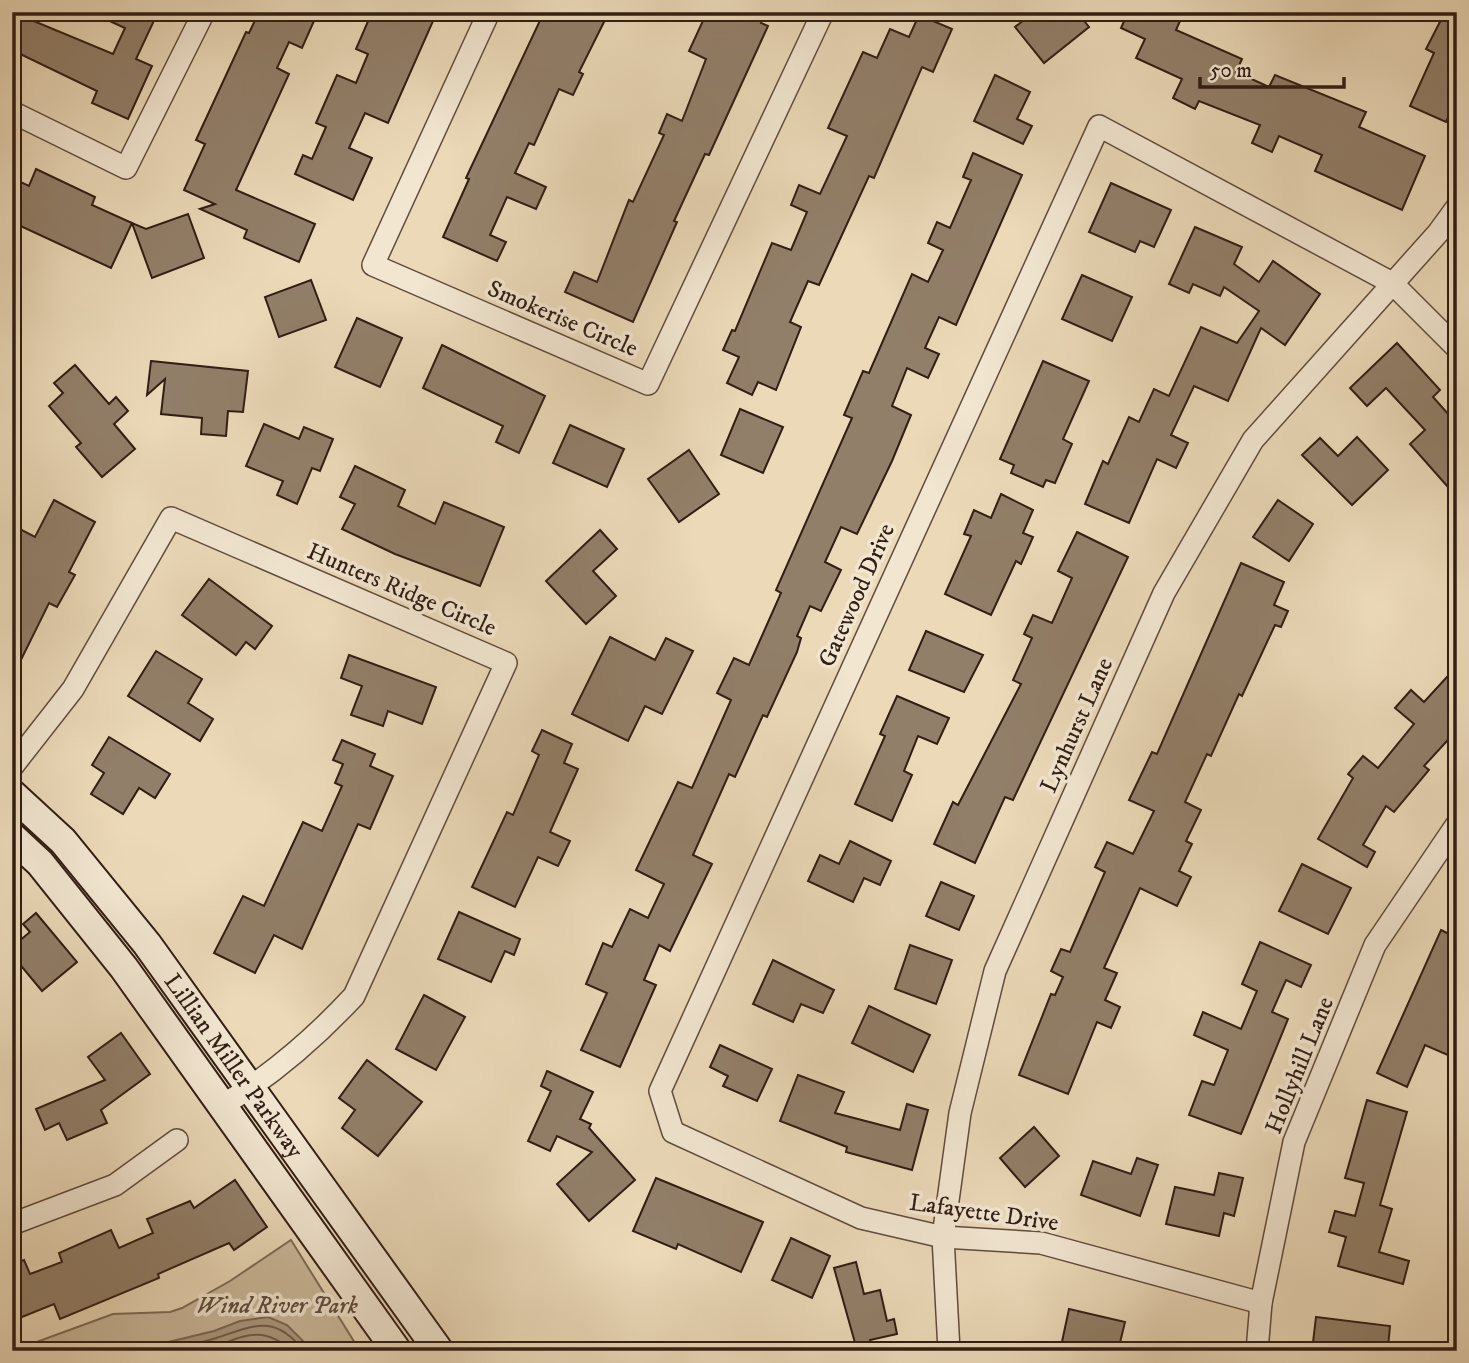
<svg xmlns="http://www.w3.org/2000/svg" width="1469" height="1363" font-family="'IM FELL DW Pica',serif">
<rect width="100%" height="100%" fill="#ebd9b8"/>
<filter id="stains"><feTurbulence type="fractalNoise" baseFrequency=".00286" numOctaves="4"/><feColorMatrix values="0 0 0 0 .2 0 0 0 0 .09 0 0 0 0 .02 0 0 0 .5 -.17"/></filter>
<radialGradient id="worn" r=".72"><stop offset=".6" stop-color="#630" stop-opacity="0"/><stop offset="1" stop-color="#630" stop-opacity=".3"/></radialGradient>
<path fill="#cbb99c" stroke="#7e6b58" stroke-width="2" d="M291 1240 360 1351H12L113 1314 170 1312 182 1308 230 1281Z"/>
<path fill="#ac9980" stroke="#7b6755" stroke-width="2" d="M268 1317 287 1325 313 1351H131L214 1331 240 1321Z"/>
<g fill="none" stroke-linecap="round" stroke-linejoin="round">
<g stroke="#6e5b4a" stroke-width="2">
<path d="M162 1351C180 1347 198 1344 216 1338 254 1326 274 1313 304 1351"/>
<path d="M200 1351C240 1341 256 1320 293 1351"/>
</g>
</g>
<g fill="#927f69" stroke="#311d14" stroke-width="2">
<path d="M12 12 113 54 125 28 90 12H158L136 59 152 66 128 119 92 103 97 91 12 50Z"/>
<path d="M259 12H318L302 48 289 42 277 68 289 74 236 190 315 224 299 262 244 238 247 230 200 209 215 204 184 190 205 144 196 140 246 32 249 33Z"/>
<path d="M372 12H437L388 123 365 113 349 148 372 158 353 200 295 174 303 155 312 159 326 127 316 123 337 75 356 83 368 54 356 49Z"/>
<path d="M544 12H593L606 18 579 72 583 74 573 95 559 89 534 145 529 143 515 173 546 187 536 209 507 197 490 235 506 242 497 261 443 237 469 179 466 178Z"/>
<path d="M707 12H765L761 23 768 26 709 155 705 154 674 221 677 222 633 322 565 292 574 272 597 282 629 200 633 202 664 135 659 133 667 114 682 121 706 59 689 51Z"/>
<path d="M1034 12H1077L1089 27 1044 63 1015 27Z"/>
<path d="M1128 12H1184L1176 30 1242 59 1236 72 1269 87 1275 75 1366 112 1359 127 1425 156 1402 210 1315 171 1322 155 1279 136 1272 152 1252 143 1260 125 1199 101 1195 109 1173 98 1182 79 1136 58 1145 39 1121 28Z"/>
<path d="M1445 12H1457V97L1446 122 1410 106 1434 53 1426 49Z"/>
<path d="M919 15 952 29 933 72 922 67 874 178 869 176 819 285 808 281 790 322 801 327 776 390 758 382 752 395 727 383 739 357 723 350 732 330 735 331 772 243 791 250 807 212 791 205 799 185 820 194 847 136 828 128 863 52 877 58 890 29 909 37Z"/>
<path d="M995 75 1030 92 1017 119 1032 126 1023 144 974 121Z"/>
<path d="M973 153 1022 175 956 325 939 317 925 348 939 354 928 378 907 368 892 406 911 415 892 461 857 534 841 527 825 562 841 570 821 611 810 606 797 636 801 638 797 652 767 717 763 715 735 777 729 774 693 855 712 864 670 951 659 945 644 980 656 985 620 1067 581 1050 607 993 586 984 603 943 612 947 630 909 648 918 664 884 636 870 678 782 692 788 731 700 717 693 734 658 749 665 781 593 776 590 852 418 844 415 863 371 869 373 912 274 928 282 943 250 928 243 937 222 950 228 971 180 963 177Z"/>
<path d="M36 169 95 197 92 205 132 223 111 268 12 222V178L29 186Z"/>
<path d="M1111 183 1171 210 1154 247 1140 241 1135 252 1089 232Z"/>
<path d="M188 214 204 258 152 278 132 223 146 229Z"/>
<path d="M1195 227 1242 247 1234 264 1259 282 1273 261 1320 294 1285 345 1261 328 1228 401 1194 386 1171 435 1188 443 1176 468 1157 459 1129 523 1085 504 1103 461 1108 464 1129 417 1139 422 1154 389 1169 396 1201 327 1237 343 1259 311 1224 287 1220 296 1193 284 1189 293 1169 284Z"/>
<path d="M1082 275 1132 297 1112 341 1062 319Z"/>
<path d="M311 280 326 320 279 337 265 297Z"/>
<path d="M357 318 402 338 380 387 335 367Z"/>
<path d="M1397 343 1440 390 1433 397 1457 424V479L1448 487 1410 444 1425 430 1386 388 1367 406 1350 388Z"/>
<path d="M442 345 545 396 519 453 496 442 503 426 423 388Z"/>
<path d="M151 361 248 371 243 412 228 411 226 436 201 434 202 418 161 414 165 379 147 395Z"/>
<path d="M1043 361 1089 381 1063 439 1072 444 1055 483 1046 480 1043 487 1011 473 1014 465 1000 459Z"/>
<path d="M75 365 109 404 116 397 128 411 114 424 135 449 102 477 76 447 81 443 49 406 63 393 54 383Z"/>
<path d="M740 409 783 427 763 473 721 455Z"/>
<path d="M264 424 299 439 304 427 333 439 320 471 312 468 297 504 277 495 283 481 246 466Z"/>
<path d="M570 425 624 449 607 487 553 463Z"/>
<path d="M1357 437 1388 470 1352 505 1302 455 1320 438 1338 456Z"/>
<path d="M689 450 719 494 679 522 648 479Z"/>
<path d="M355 466 405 490 398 506 435 524 444 502 504 527 480 586 395 554 342 529 355 504 340 497Z"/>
<path d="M1001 494 1033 510 1023 533 1033 537 1021 564 1016 561 991 615 945 594 971 536 964 534 974 510 991 518Z"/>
<path d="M54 500 95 522 69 572 75 575 57 607 49 603 12 678V525L35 537Z"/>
<path d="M1278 500 1313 524 1289 561 1253 537Z"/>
<path d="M600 530 617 549 593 571 616 596 586 624 546 581Z"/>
<path d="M1077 532 1128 557 1013 800 1005 797 975 863 934 844 953 802 958 805 1021 684 1013 680 1032 638 1024 634 1033 615 1052 623 1072 578 1058 571Z"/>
<path d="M1241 563 1284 582 1274 605 1288 611 1281 627 1275 625 1242 696 1239 694 1211 756 1207 754 1185 802 1201 810 1186 841 1192 844 1179 871 1191 877 1177 906 1140 888 1104 968 1117 973 1105 1000 1120 1007 1111 1028 1097 1022 1068 1094 1019 1075 1051 994 1055 995 1063 977 1051 971 1061 949 1070 952 1105 872 1095 867 1107 842 1133 854 1154 811 1129 800 1152 752 1157 754Z"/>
<path d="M209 579 272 626 255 649 246 642 236 655 182 615Z"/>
<path d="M926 631 983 655 964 692 909 670Z"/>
<path d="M610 637 655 660 666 638 693 651 662 714 645 706 628 741 572 714Z"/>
<path d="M156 651 202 679 188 703 213 719 200 741 128 696Z"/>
<path d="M349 655 436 687 422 724 388 711 383 726 351 715 362 686 341 678Z"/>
<path d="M1457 666V730L1424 766 1429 770 1394 812 1386 806 1363 845 1375 852 1367 867 1318 839 1353 778 1348 774 1363 756 1378 768 1414 724 1395 708 1411 690 1424 702Z"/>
<path d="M897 696 949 718 937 744 918 736 904 771 912 775 892 821 855 804 885 736 880 734Z"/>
<path d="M542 730 572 744 564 763 578 769 550 832 570 841 558 866 538 857 515 907 472 887 507 812 513 815 539 755 532 751Z"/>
<path d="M109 737 170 774 155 798 139 788 123 814 91 794 104 773 92 765Z"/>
<path d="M342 740 375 754 370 766 393 776 370 829 358 824 302 949 274 935 255 973 214 953 243 896 264 906 303 822 322 831 342 786 335 783 343 764 333 760Z"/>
<path d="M850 841 891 861 880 885 864 878 853 902 808 881 820 855 839 864Z"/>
<path d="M1302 864 1351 888 1328 934 1279 911Z"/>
<path d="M941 882 974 896 959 930 926 916Z"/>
<path d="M459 912 520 939 514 955 505 951 491 982 438 959Z"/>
<path d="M36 913 77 962 42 991 12 955V947L30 932 23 924Z"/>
<path d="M1441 930 1457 938V1059L1425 1045 1407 1087 1377 1073Z"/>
<path d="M1260 942 1311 965 1301 987 1286 980 1272 1012 1288 1019 1241 1134 1189 1115 1202 1081 1214 1085 1228 1050 1194 1035 1203 1012 1241 1029 1257 991 1242 984Z"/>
<path d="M910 945 952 960 936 1004 895 989Z"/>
<path d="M773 960 834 990 823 1013 801 1004 793 1022 753 1004Z"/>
<path d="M424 995 465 1017 436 1070 396 1049Z"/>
<path d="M869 1006 930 1035 913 1072 852 1043Z"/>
<path d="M121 1033 150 1074 101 1110 107 1123 67 1140 59 1123 45 1130 36 1109 105 1080 88 1057Z"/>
<path d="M720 1045 772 1069 757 1101 723 1086 728 1076 710 1067Z"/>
<path d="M367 1060 422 1102 378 1156 342 1128 355 1110 339 1098Z"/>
<path d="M547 1071 593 1092 580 1119 591 1124 589 1128 635 1180 589 1221 557 1184 592 1152 557 1136 550 1151 528 1141 551 1091 541 1086Z"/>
<path d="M798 1075 844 1092 835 1113 900 1130 907 1104 928 1110 912 1170 846 1152 847 1147 780 1121Z"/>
<path d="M1367 1100 1407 1112 1380 1205 1392 1209 1379 1252 1409 1261 1403 1284 1338 1266 1346 1237 1329 1232 1335 1211 1355 1216 1364 1183 1345 1178Z"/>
<path d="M1034 1127 1059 1156 1025 1187 1000 1158Z"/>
<path d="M1137 1158 1158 1165 1140 1216 1081 1195 1093 1161 1131 1174Z"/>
<path d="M1219 1173 1243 1178 1234 1216 1224 1213 1219 1236 1166 1224 1175 1187 1214 1195Z"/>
<path d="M656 1178 763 1222 741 1272 678 1244 676 1249 633 1231Z"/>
<path d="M235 1180 267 1227 234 1250 229 1243 158 1274 159 1278 60 1319 54 1304 12 1321V1264L24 1260 30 1274 62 1262 59 1253 111 1230 119 1248 153 1233 147 1219 190 1201 194 1208Z"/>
<path d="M791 1238 830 1256 812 1298 772 1280Z"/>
<path d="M856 1262 864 1294 880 1290 887 1321 894 1319 897 1334 870 1340 871 1346 857 1350 834 1268Z"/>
<path d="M1069 1309 1125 1322 1118 1351H1060Z"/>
<path d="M1316 1317 1390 1326 1388 1347 1358 1344 1357 1351H1312Z"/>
</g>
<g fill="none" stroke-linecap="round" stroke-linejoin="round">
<g stroke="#604c3d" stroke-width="24">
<g id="minor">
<path d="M489 12 373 265 648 384 823 12"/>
<path d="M12 112 126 168 204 12"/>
<path d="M12 767 73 689 171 518 506 663 354 996C315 1038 272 1075 223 1105"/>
<path d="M12 1224 115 1185 177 1140"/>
<path d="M1261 1303 1041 1243 943 1237 861 1218 673 1132 660 1091 1099 126 1392 283 1457 348"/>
<path d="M949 1351 943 1237 960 1113 995 971 1164 593 1253 440 1438 233 1457 207"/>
<path d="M1257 1351 1261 1303 1294 1142 1375 945 1457 824"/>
</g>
</g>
<g stroke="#311d14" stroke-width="32">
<g id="secondary">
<path id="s1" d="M12 794 63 841 147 944 439 1351"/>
<path d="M12 837 40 863 124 968 397 1351"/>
</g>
</g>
<use href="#minor" stroke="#f2e6d1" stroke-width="21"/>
<use href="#secondary" stroke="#f2e6d1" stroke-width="28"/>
</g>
<g text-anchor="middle" stroke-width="7" stroke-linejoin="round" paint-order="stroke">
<g font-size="24" fill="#311d14" stroke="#f2e6d1">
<text transform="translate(563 318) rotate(23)" y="8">Smokerise Circle</text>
<text transform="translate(402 589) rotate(23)" y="8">Hunters Ridge Circle</text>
<text transform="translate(856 595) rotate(-66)" y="8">Gatewood Drive</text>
<text transform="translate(1076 725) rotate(-66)" y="8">Lynhurst Lane</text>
<text dy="8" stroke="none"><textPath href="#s1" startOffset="352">Lillian Miller Parkway</textPath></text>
<text transform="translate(1299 1065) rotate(-68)" y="8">Hollyhill Lane</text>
<text transform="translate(984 1212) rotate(8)" y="8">Lafayette Drive</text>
</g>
<g font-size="24" font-style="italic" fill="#5f4c3d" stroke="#f2e6d1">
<text x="277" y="1313">Wind River Park</text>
</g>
</g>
<rect width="1469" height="1363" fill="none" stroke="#ebd9b8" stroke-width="42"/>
<rect x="14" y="14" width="1441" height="1335" fill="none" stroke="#311d14" stroke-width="3.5"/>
<rect x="21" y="21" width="1427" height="1321" fill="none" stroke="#311d14" stroke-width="2"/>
<path d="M1200 77v10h144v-10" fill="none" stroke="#311d14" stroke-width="3.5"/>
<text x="1210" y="77" font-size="21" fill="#311d14" stroke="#f2e6d1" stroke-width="5" paint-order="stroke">50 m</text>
<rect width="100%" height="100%" filter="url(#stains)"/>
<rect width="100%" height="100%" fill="url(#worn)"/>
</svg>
